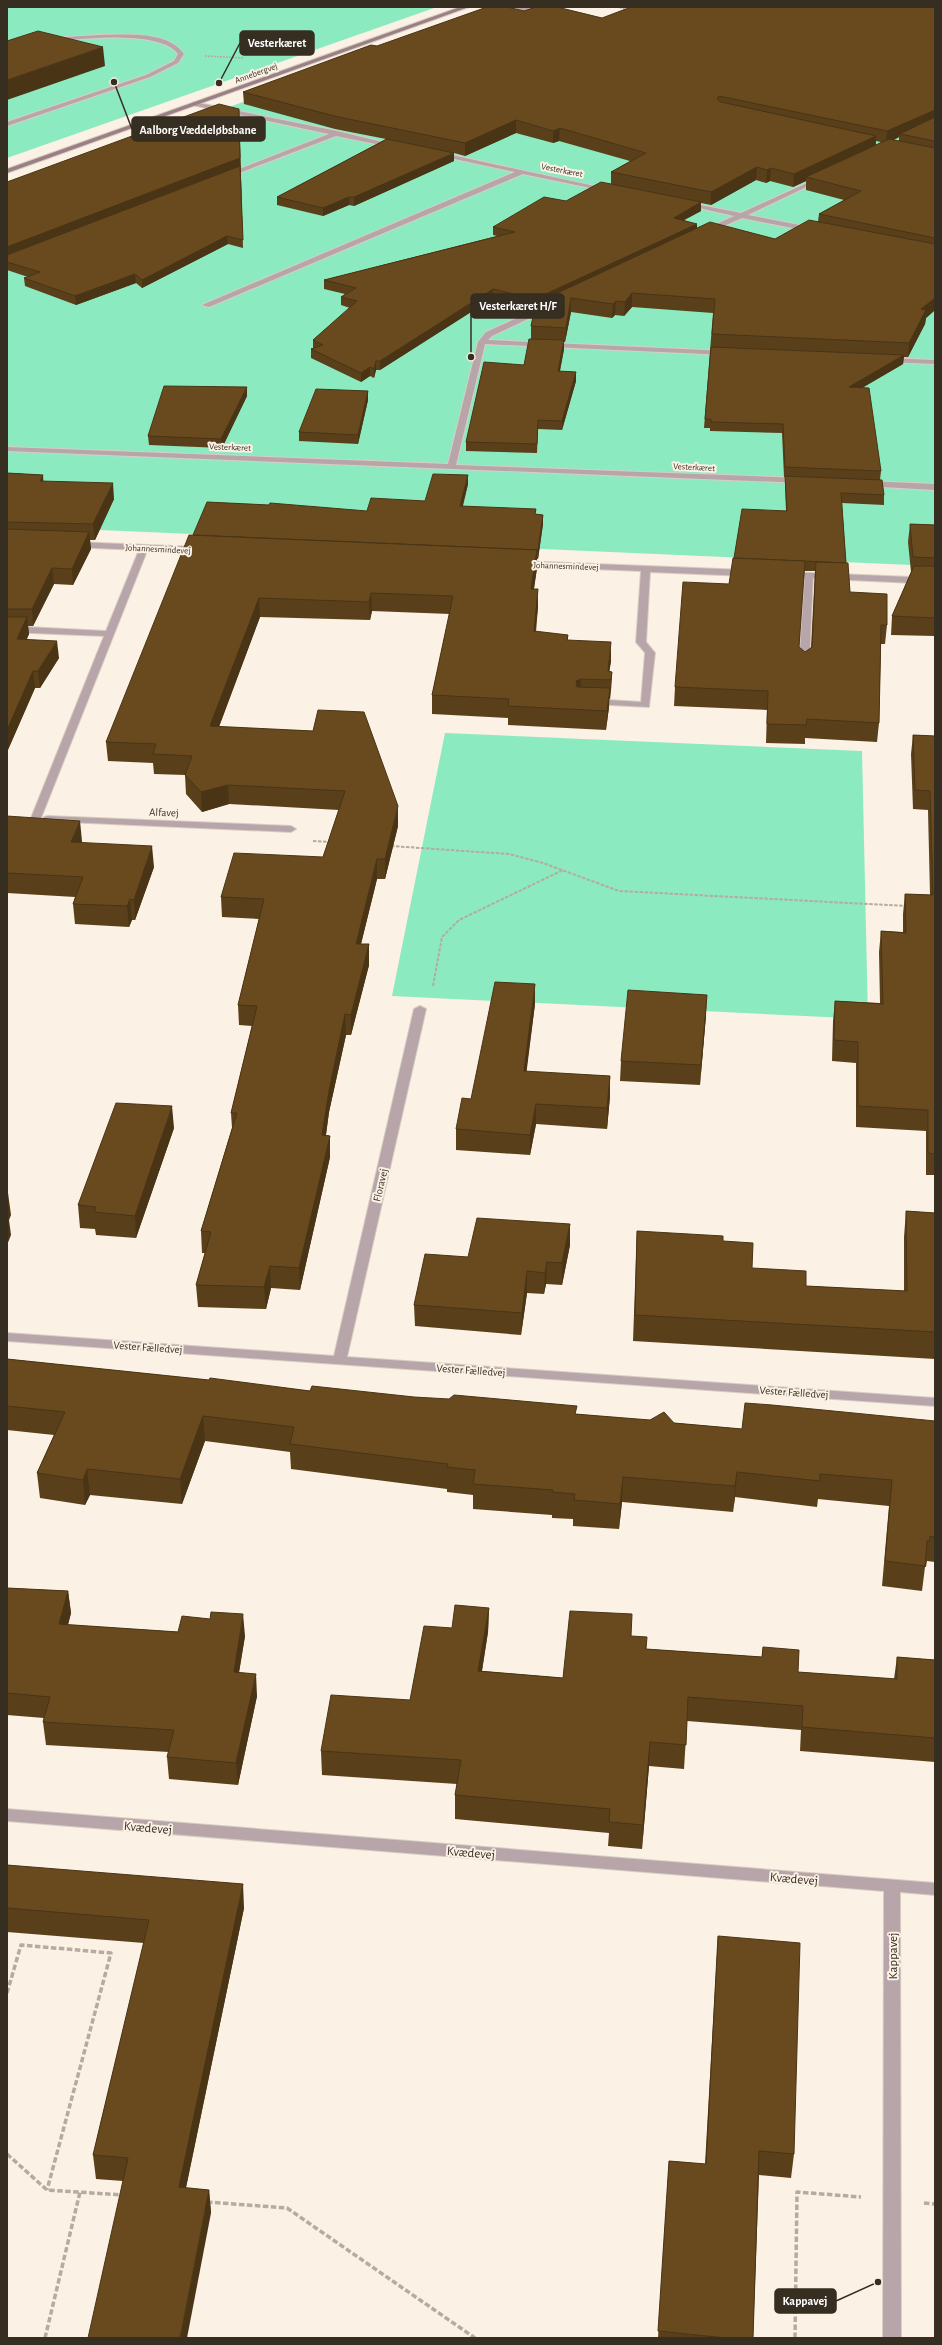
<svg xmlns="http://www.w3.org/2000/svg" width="942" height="2345" font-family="'Alegreya Sans',sans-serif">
<rect width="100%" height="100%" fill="#fbf1e5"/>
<g fill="#8ceac0">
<path d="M7 7H437L7 158Z"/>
<path d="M935 68V566L7 526V188L309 78Z"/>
<path d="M445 733 862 751 868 1019 392 996Z"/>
</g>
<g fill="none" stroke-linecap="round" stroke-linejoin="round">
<g stroke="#d8cec2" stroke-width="2">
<g id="lane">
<path d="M510 7 544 9 547 11 530 13Z"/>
<path d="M99 35C125 35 167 30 184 54L178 63 150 77 7 126V122L146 75 174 61 178 54C162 30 81 38 55 42L52 40 66 37Z"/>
<path d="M194 102 337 131 399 146 396 148 336 136 226 178 224 177V175L329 134 192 105 191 104Z"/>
<path d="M438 152 613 190 610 192 523 174 209 307 202 305 515 172 436 155V153Z"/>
<path d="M818 178 823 179 748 215 815 228 816 230 812 232 742 218 706 234 702 232 703 230 734 216 682 204 685 202 741 213Z"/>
<path d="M548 304 552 306 551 308 492 336 488 340 727 351 731 353 727 355 485 344 456 465 801 478 804 479V483L7 451V447L448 464 478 342 486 332Z"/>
<path d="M884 358 935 360V364L887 362 883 360Z"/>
<path d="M867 481 935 484V490L864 486V482Z"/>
<path d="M809 573 813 576 809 666 804 669 799 666 805 576Z"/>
<path d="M650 650 655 653 649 707 590 704V700L593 699 641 702 645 653Z"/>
</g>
</g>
<g stroke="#d8cec2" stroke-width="2">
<g id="street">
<path d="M75 542 198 547 202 550 198 553 147 551 41 818 36 821 31 818 104 636 7 632V626L106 631 139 550 72 547V543Z"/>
<path d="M521 561 746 570 750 573 746 576 650 572 646 642 655 653 650 656 647 655 636 642 641 571 518 566V562Z"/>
<path d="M788 572 935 578V584L785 577V573Z"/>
<path d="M48 816 291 826 296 829 291 832 44 821V817Z"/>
<path d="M420 1006 426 1009 347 1357 935 1398V1406L7 1341V1333L334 1356 414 1009Z"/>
<path d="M7 1809 935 1883V1895L900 1892 901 2338H883L884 1891 7 1821Z"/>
</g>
</g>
<g stroke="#d8cec2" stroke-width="2">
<path id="secondary" d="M460 7H469L7 173V169Z"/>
</g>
<g stroke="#b5ab9f" stroke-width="1.5" stroke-dasharray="2 1" stroke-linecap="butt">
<path d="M617 7 626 9"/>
<path d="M205 56 244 58"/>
</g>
<g stroke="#b5ab9f" stroke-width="2" stroke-dasharray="3.5 1.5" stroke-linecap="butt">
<path d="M313 841 330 842"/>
<path d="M391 846 509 854 543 863 619 891 907 906"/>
<path d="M433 986 442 937 459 920 563 870"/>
</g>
<g stroke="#b5ab9f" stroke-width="3.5" stroke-dasharray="5.5 2.5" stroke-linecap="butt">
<path d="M7 1993 21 1945 111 1953 47 2190"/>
<path d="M7 2154 47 2190 123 2195"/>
<path d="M207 2202 287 2208 475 2338"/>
<path d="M924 2203 935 2204"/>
<path d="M45 2338 80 2192"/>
<path d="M795 2338 797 2192 861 2197"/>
</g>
<use href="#lane" fill="#b7a5a9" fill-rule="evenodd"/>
<use href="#street" fill="#b7a5a9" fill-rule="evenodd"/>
<use href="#secondary" fill="#9a8085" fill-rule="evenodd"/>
</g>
<g fill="#59401a" fill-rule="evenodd">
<path d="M935 7V310L926 318 925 324 908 357H904L903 364 862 388 881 471 880 480 884 495V505L842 503 846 563 850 592 887 625 885 644H881L879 723 877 742 805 738V744L766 743 767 710 674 706 675 687 729 584 734 558 786 511 785 485V477H784L782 433 710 431V428H704L713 313 632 307 624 316 615 315 612 318 571 312 565 342H564V349L560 371 576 372V381L562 430 538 429 537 453 466 451V442L524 365 531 339V326L535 308 493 298 380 370H376L374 378 370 376 361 382 311 358V349L313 348V340L350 308 341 305V297L345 294 324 289V280L497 236 493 235V227L566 201 611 184V172L630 161 559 141 553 143 516 133 465 156 454 153V161L354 206 349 205 323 216 277 205V197L386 139 335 129 244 104 243 92 377 46 524 11 602 18ZM899 137V141L894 140ZM876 141 881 142 876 145ZM756 180 766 183 770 181 793 187 806 181V190L844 200 819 214 818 221 775 239 697 228 684 220 701 211V203L711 205ZM804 571H815L811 648 805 652 799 647Z"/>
<path d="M239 109 243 248 228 244 142 288 136 283 76 305 25 286 24 278 28 277 7 270V182Z"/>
<path d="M247 387V396L222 448 149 445 148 436Z"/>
<path d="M368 391V400L358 444 299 441V432Z"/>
<path d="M7 473 43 475V481L114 499 95 540H90L91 549 73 585 54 584 33 626H28L29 634 27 639 59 658 40 688H35L7 752Z"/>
<path d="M468 484 463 506 543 515V524L538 559H537V568L534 589 538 607 536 632 568 635V640L611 661 609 672H612L611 690 610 699H609V707L606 730 508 725V718L432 714V695L450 614 372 611 370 620 260 617 219 727 313 731 398 826 385 879H377L361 944H369V965L351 1035H346L329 1112 326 1135 330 1136V1157L300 1290 271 1288 266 1309 198 1307 196 1285 205 1253H202L201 1231 232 1128 231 1113 252 1026 239 1025 238 1005 259 919 222 917 221 897 323 857 339 810 229 804 202 812 186 794 185 775 154 774 153 763 108 761 106 742 193 535 367 511 425 501Z"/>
<path d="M910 524 935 525V636L891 635 892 616 911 572 908 542Z"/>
<path d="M913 735 935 736V1175H926V1131L856 1127V1063L832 1061 833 1021 835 1001 880 1003 879 952 881 931 903 932V914L905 894 930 895 928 810 913 809 911 754Z"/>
<path d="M7 816 82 841 81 843 154 867 135 920H132L129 927 75 924 73 904 75 897 7 893Z"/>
<path d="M535 1004 526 1072 610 1076V1096L607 1129 536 1124 530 1155 456 1150V1129L471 1099Z"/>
<path d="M706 1015 700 1085 620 1081 621 1061Z"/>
<path d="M174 1128 136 1238 96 1235 95 1229 80 1228 78 1205Z"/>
<path d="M906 1211 935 1213V1359L633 1341 637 1231 723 1241 752 1268 806 1286 904 1291V1237Z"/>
<path d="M570 1224V1245L562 1285 546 1284 544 1294 527 1293 521 1335 415 1326 414 1305 468 1257Z"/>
<path d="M7 1359 310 1391 414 1397 576 1414 742 1429 935 1421V1562L927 1561 926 1567H925L922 1591 882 1586 889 1506 818 1499 817 1507 735 1497 733 1512 622 1502 619 1529 573 1526V1519L552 1518V1515L473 1509V1495L447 1492V1489L291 1469 290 1452 205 1441 182 1504 90 1495 85 1505 40 1498 37 1473 54 1435 7 1430Z"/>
<path d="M7 1588 68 1591 71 1613 68 1625 245 1636 239 1673 257 1696 238 1785 169 1779 167 1757 169 1752 46 1745 43 1722 44 1718 7 1715Z"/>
<path d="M489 1608 488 1632 482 1671 563 1678 631 1636 646 1649 762 1657 763 1647 798 1672 894 1679 897 1657 935 1660V1762L800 1751 801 1730 687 1721 684 1769 649 1766 642 1849 608 1846 609 1833 455 1819V1795L457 1784 322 1775 321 1751 410 1700 452 1628Z"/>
<path d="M7 1865 244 1908 186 2188 209 2190 211 2213 123 2181 96 2179 93 2155 144 1943 7 1932Z"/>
<path d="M718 1936 794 2154 791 2178 759 2175 753 2338H658L669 2161 705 2164Z"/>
</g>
<g fill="#493415">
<path d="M103 47 105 66 7 100V80Z"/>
<path d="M239 109 243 248 240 167 7 255V247Z"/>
<path d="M935 110V122L900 134 899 137 886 143 887 131Z"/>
<path d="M516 120V133L465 156V143Z"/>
<path d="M560 128 559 141 553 143V131Z"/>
<path d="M876 136 875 149 806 177V181L793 187 794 174Z"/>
<path d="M454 153V161L354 206V197Z"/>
<path d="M757 167 756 180 711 205V192Z"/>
<path d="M771 168 770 181 766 183 767 170Z"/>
<path d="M349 197V205L323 216V208Z"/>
<path d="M701 202V211L673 226 674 218Z"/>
<path d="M697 224V232L535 308V299Z"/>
<path d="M227 236 228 244 142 288V280Z"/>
<path d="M135 274 136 283 76 305 75 296Z"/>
<path d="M493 289V298L380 370V361Z"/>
<path d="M632 293V307L624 316 625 302Z"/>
<path d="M571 298V312L565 342 566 328Z"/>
<path d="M935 298V310L926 318 925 324 908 357 909 343 921 309Z"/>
<path d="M616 301 615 315 612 318 613 304Z"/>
<path d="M564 340V349L558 380V371Z"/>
<path d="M904 355 903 364 848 396 849 387Z"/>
<path d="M376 361V370L374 378V369Z"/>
<path d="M370 367V376L361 382V373Z"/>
<path d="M576 372V381L562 430V421Z"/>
<path d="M247 387V396L222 448 221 439Z"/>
<path d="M368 391V400L358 444V435Z"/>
<path d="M43 475 44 491 40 481Z"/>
<path d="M468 475V484L460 515V506Z"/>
<path d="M113 483 114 499 95 540 93 524Z"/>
<path d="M543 515V524L538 559V550Z"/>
<path d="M89 532 91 549 73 585 72 569Z"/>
<path d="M537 550V568L531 607V589Z"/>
<path d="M52 568 54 584 33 626 32 609Z"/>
<path d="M538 589V607L533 650 534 631Z"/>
<path d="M371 593 372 611 370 620 369 602Z"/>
<path d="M259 598 260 617 212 745 210 726Z"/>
<path d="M27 617 29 634 18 656 17 639Z"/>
<path d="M57 641 59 658 40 688 38 671Z"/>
<path d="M611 642V661L608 680V671Z"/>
<path d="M33 671 35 688 7 752V730Z"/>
<path d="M612 672 611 690 610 699 611 680Z"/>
<path d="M581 679 580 698 576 681Z"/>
<path d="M610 688 609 707 606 730 607 711Z"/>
<path d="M228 785 229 804 202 812 201 792Z"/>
<path d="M398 806V826L385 879V859Z"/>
<path d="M80 821 82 841 73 863 71 842Z"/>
<path d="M152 846 154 867 135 920 134 900Z"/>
<path d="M377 859V879L356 964V944Z"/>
<path d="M130 899 132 920 129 927 127 906Z"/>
<path d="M369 944V965L351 1035V1015Z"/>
<path d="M535 984V1004L524 1092V1071Z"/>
<path d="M707 995 706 1015 700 1085 701 1065Z"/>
<path d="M345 1014 346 1035 329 1112 323 1156 322 1135 329 1091Z"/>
<path d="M610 1076V1096L607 1129V1108Z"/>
<path d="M536 1104V1124L530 1155V1135Z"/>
<path d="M172 1106 174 1128 136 1238 135 1216Z"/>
<path d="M330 1136V1157L300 1290 299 1268Z"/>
<path d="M8 1193 11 1215 9 1220 11 1235 7 1245V1196Z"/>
<path d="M570 1224V1245L562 1285V1263Z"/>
<path d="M547 1262 546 1284 544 1294 545 1273Z"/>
<path d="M270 1266 271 1288 266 1309 264 1287Z"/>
<path d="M527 1271V1293L521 1335 522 1313Z"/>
<path d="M203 1416 205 1441 182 1504 180 1479Z"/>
<path d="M87 1469 90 1495 85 1505 83 1480Z"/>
<path d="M737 1472 735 1497 733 1512 735 1486Z"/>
<path d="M623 1477 622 1502 619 1529 620 1504Z"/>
<path d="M68 1591 71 1613 62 1646 59 1624Z"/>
<path d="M489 1608 488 1632 478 1695V1671Z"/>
<path d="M243 1614 245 1636 235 1695 234 1672Z"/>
<path d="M256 1674 257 1696 238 1785 236 1763Z"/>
<path d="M650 1742 649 1766 642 1849 643 1825Z"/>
<path d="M243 1884 244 1908 181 2211 179 2187Z"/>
<path d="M209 2190 211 2213 187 2338H180Z"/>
</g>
<g fill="#684a1e" stroke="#493415">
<path d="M487 7H507L524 11 536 7H557L602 18 631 7H935V110L887 131 719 96 717 99 721 102 876 136 794 174 771 168 767 170 757 167 711 192 611 172 646 153 560 128 553 131 516 120 465 143 334 116 243 92 371 45 377 46Z"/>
<path d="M38 31 103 47 7 80V41Z"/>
<path d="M219 104 239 109 240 158 7 247V182Z"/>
<path d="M935 117V141L900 134Z"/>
<path d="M387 139 454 153 354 197H349L323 208 277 197Z"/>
<path d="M889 139 935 148V238L819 214 861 191 806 177Z"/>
<path d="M240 166 243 240 227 236 142 280 135 274 75 296 24 278 40 272 7 262V255Z"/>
<path d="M601 182 701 202 674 218 697 224 535 299 493 289 380 361H376L374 369 370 367 361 373 311 349 323 345 313 340 357 301 341 297 356 288 324 280 515 232 493 227 544 197 566 201Z"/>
<path d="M809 220 935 244V298L921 309 926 310 909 343 712 334 715 299 632 293 625 302 616 301 613 304 571 298 566 328 531 326 536 303 710 222 775 239Z"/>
<path d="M529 339 564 340 558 371 576 372 562 421 538 420 537 444 466 442 484 362 524 365Z"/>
<path d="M711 347 904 355 849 387 869 388 881 471 785 467 783 424 711 422V419H705Z"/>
<path d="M164 386 247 387 221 439 148 436Z"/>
<path d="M316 389 368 391 358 435 299 432Z"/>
<path d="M7 473 43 475 40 481 113 483 93 524 7 522Z"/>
<path d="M433 474 468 475 460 506 536 509 535 514 543 515 538 550 193 535 207 502 269 505 270 503 367 511 371 498 425 501Z"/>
<path d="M785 476 882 480 884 495 841 493 846 563 734 558 742 509 787 511Z"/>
<path d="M910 524 935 525V558L913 557Z"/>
<path d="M7 529 89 532 72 569 52 568 32 609H7Z"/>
<path d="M189 535 537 550 531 589H538L534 631 568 635 567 640 611 642 608 671 612 672 611 680 581 679 576 681 577 687 610 688 607 711 508 706 509 699 432 695 453 596 371 593 369 602 259 598 210 726 313 731 318 710 364 712 398 806 385 859H377L356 944H369L351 1015 345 1014 329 1091 322 1135 330 1136 299 1268 270 1266 264 1287 196 1285 211 1232 201 1231 237 1113H231L257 1006 238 1005 264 899 221 897 234 853 323 857 345 791 228 785 201 792 185 775 192 756 153 754 156 744 106 742Z"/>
<path d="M733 558 805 561 799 647 805 652 812 647 816 562 848 563 850 592 887 594V625H881L879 723 807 719 806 725 767 724 768 691 675 687 683 582 729 584Z"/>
<path d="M914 566H935V618L892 616Z"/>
<path d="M7 617H27L17 639 57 641 38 671H33L7 730Z"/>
<path d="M913 735 935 736V1154L928 1153V1110L858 1106V1042L834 1040 835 1001 883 1004 881 931 906 933 905 894 933 895 930 791 915 790Z"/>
<path d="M7 816 80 821 71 842 152 846 134 900 130 899 127 906 73 904 83 877 7 873Z"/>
<path d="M495 982 535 984 524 1071 610 1076 607 1108 536 1104 530 1135 456 1129 462 1098 471 1099Z"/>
<path d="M628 990 707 995 701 1065 621 1061Z"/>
<path d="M116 1103 172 1106 135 1216 94 1212 96 1207 78 1205Z"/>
<path d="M906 1211 935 1213V1332L635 1315 637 1231 723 1236V1241L753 1243 752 1268 806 1271V1286L907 1291Z"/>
<path d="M477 1218 570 1224 562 1263 547 1262 545 1273 527 1271 522 1313 414 1305 425 1254 468 1257Z"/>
<path d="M7 1359 209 1380 210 1378 310 1391 312 1386 414 1397 449 1399 454 1395 577 1406 575 1414 650 1420 664 1412 674 1423 742 1429 745 1403 772 1405 935 1421V1537L930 1536V1541H927L925 1566 885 1561 892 1480 820 1474V1481L737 1472 735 1486 623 1477 620 1504 574 1500 575 1494 552 1492 553 1490 473 1484 475 1470 447 1467 448 1464 290 1444 294 1427 203 1416 180 1479 87 1469 83 1480 37 1473 65 1412 7 1406Z"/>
<path d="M7 1588 68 1591 59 1624 178 1632 182 1616 210 1619 211 1612 243 1614 234 1672 256 1674 236 1763 167 1757 174 1730 43 1722 50 1697 7 1693Z"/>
<path d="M455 1605 489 1608 478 1671 563 1678 570 1611 632 1614 631 1636 647 1637 646 1649 762 1657 763 1647 799 1650 798 1672 897 1679V1657L935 1660V1738L802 1727 803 1706 688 1697 686 1745 650 1742 643 1825 609 1822 610 1809 455 1795 461 1760 321 1751 331 1695 410 1700 424 1626 452 1628Z"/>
<path d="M7 1865 243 1884 179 2187 209 2190 180 2338H88L128 2158 93 2155 149 1920 7 1908Z"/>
<path d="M718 1936 800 1943 794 2154 759 2151 753 2338H726L658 2331 669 2161 706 2164Z"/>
</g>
<g text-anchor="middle" stroke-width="4" stroke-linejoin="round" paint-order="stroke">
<g font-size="9" fill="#372e22" stroke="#fbf1e5">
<text transform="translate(256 73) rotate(-20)" y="3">Annebergvej</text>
<text transform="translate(562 170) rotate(11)" y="3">Vesterkæret</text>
<text transform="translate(230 447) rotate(2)" y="3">Vesterkæret</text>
<text transform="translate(694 467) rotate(3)" y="3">Vesterkæret</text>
<text transform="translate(158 549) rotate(3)" y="3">Johannesmindevej</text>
<text transform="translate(566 566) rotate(2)" y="3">Johannesmindevej</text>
</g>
<g font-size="11" fill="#372e22" stroke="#fbf1e5">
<text transform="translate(164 812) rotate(2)" y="4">Alfavej</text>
<text transform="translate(380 1185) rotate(-77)" y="4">Floravej</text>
<text transform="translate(148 1347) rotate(4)" y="4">Vester Fælledvej</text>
<text transform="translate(471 1370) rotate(4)" y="4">Vester Fælledvej</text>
<text transform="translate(794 1392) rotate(4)" y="4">Vester Fælledvej</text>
</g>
<g font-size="13" fill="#372e22" stroke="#fbf1e5">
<text transform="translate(148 1827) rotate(5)" y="5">Kvædevej</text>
<text transform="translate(471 1852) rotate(5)" y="5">Kvædevej</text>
<text transform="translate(794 1878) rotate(5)" y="5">Kvædevej</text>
<text transform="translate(892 1956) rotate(-90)" y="5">Kappavej</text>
</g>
</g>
<path fill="none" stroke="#372e22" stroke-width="1.5" d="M219 83L240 43M114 82L132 129M471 357L471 306M878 2282L836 2301"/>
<g fill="#372e22" stroke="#fbf1e5" stroke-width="1.5">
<circle cx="219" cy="83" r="4"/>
<circle cx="114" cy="82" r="4"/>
<circle cx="471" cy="357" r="4"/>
<circle cx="878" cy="2282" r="4"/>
</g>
<g fill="#372e22" stroke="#372e22" stroke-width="1.5">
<rect x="240" y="31" width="74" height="24" rx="4"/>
<rect x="132" y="117" width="133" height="24" rx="4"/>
<rect x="471" y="294" width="93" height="24" rx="4"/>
<rect x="775" y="2289" width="61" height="24" rx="4"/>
</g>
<g font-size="12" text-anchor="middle" font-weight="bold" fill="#fff">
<text x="277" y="47">Vesterkæret</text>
<text x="198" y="134">Aalborg Væddeløbsbane</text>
<text x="518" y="310">Vesterkæret H/F</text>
<text x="805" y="2305">Kappavej</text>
</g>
<rect width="942" height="2345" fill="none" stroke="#372e22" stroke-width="16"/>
</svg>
